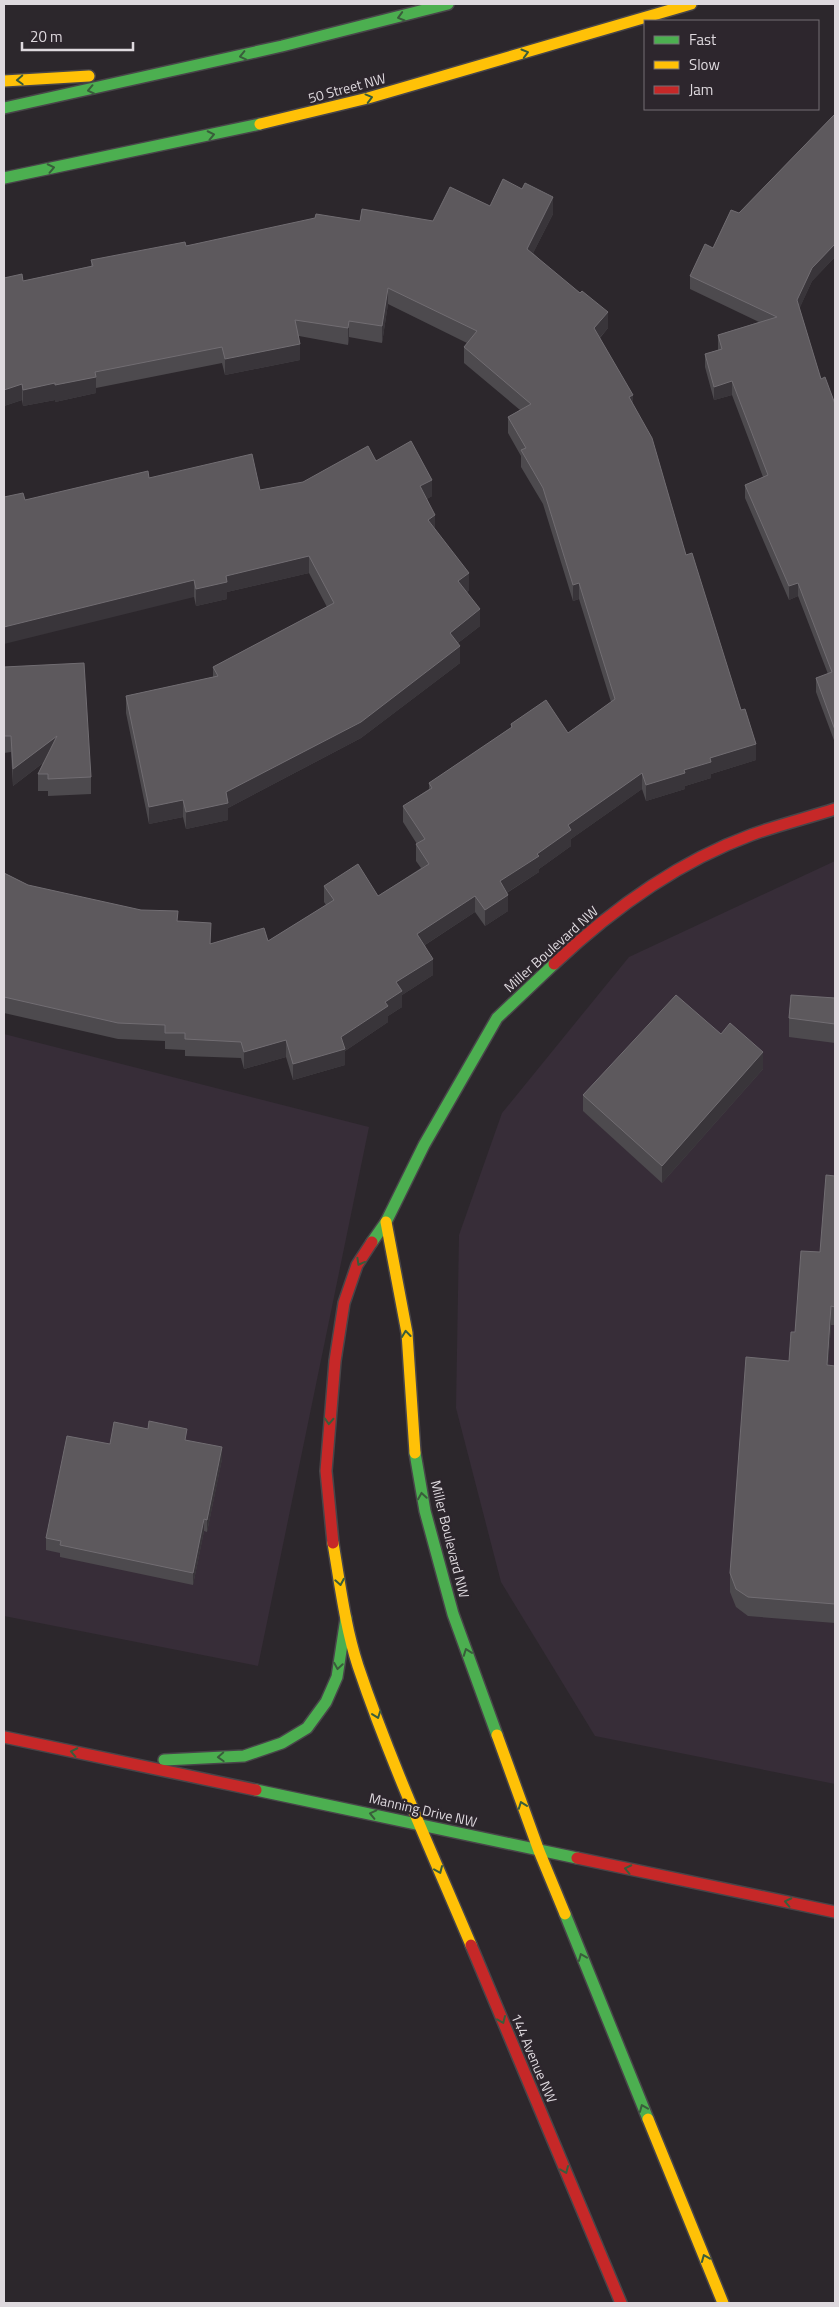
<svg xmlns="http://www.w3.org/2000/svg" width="839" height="2307" font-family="'Titillium Web',sans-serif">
<rect width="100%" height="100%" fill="#2c272c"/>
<g fill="#372d38">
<path d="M835 861V1784L595 1736 501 1582 456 1408 459 1235 502 1113 629 957Z"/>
<path d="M4 1034 369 1127 258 1666 4 1616Z"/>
</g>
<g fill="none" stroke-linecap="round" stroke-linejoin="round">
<g stroke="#484549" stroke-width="14">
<g id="fast">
<path d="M4 108 282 46 448 4"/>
<path d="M4 178 260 124"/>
<path d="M372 1242 386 1222 424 1145 497 1018 554 964"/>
<path d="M415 1453 425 1511 453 1614 497 1735"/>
<path d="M164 1760 244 1756 282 1743 307 1728 326 1702 337 1677 346 1618"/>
<path d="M256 1790 577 1858"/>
<path d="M565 1914 648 2119"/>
</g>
</g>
<g stroke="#484549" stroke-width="14">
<g id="slow">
<path d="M4 81 89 76"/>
<path d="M260 124 368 98 691 4"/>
<path d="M386 1222 407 1333 415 1453"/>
<path d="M333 1543C340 1584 345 1626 358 1666 390 1761 432 1853 471 1945"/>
<path d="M497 1735 539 1851 565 1914"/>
<path d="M648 2119 723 2303"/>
</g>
</g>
<g stroke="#484549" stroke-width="14">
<g id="jam">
<path d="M554 964C610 911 678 862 751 835 778 825 807 818 835 809"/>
<path d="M333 1543 326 1471 335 1361 344 1303 357 1265 372 1242"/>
<path d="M4 1737 256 1790"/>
<path d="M577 1858 835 1912"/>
<path d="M471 1945 621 2303"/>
</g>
</g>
<use href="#fast" stroke="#4caf50" stroke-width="11"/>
<use href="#slow" stroke="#ffc107" stroke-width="11"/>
<use href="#jam" stroke="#c62828" stroke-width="11"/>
</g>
<g fill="#4d4a4e">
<path d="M835 107V257L812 281 799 309 821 379 835 404V743L816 692V678L828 674 798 596 789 600 745 498V485L763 477 732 395 714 400 705 367V354L718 350V335L759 322 690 289V276L713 248 739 213 835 114Z"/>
<path d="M490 206 553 214 533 253 608 328 600 338 633 404 686 555 756 760 711 774V778L685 786V789L646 801 642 789 571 839V846L539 869V872L507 893 508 911 485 926 475 912 425 945 433 975 402 995V1007L388 1016V1022L345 1051V1065L293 1080 286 1057 244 1069 241 1058 185 1056V1050L165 1049V1041L118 1039 4 1013V873L28 885 178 921 211 943 268 941 326 905 324 902V886L378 896 421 868 416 861V844H417L403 822V806L429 789V783L511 728V724L568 733 611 702 579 599 573 601 543 504 521 467V456L508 433V417L520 410 464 363V347L467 343 388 304 382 343 349 337 348 345 299 336 300 360 225 375 222 363 96 388V393L55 402V400L23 406 22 400 4 406 23 281 91 266V260L186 246 360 221H433Z"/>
<path d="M376 461 432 496 427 499 435 529 469 590 467 592 480 626 458 643 460 663 361 738 228 808V820L186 829 183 817 149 824 126 713V696L213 677V667L327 607 309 573 227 592V599L196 606 194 597 25 500 149 478 260 490 303 482Z"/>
<path d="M4 667 91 777V794L48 796V791H38V774L43 763 13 786 11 752 4 753Z"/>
<path d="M835 998V1043L789 1037V1018Z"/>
<path d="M721 1034 763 1069 662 1183 583 1111V1095Z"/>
<path d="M835 1176V1325H831L828 1366H835V1623L748 1616 736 1607 730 1592V1573L789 1361 795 1332 820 1252Z"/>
<path d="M187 1440 222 1459 207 1532 204 1531 193 1585 60 1557V1553L46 1550V1538L110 1444Z"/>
</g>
<g fill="#39353a">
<path d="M553 197V214L527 265V249Z"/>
<path d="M835 244V257L812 281 797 314V300L812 268Z"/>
<path d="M388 288V304L382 343V326Z"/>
<path d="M608 312V328L594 344V328Z"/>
<path d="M349 321V337L348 345V328Z"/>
<path d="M300 344V360L225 375V359Z"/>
<path d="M96 377V393L55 402V385Z"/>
<path d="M732 381V395L714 400V387Z"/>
<path d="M55 383V400L23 406V390Z"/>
<path d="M22 384V400L4 406V390Z"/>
<path d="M633 395V411L629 397Z"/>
<path d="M432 480V496L420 503V486Z"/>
<path d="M435 515V532L428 520Z"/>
<path d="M309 556V573L227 592V599L196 606V589L226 576Z"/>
<path d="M469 573V590L458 598V581Z"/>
<path d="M194 580V597L4 644V627Z"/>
<path d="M579 583V599L573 601V585Z"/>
<path d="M798 583V596L789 600V586Z"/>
<path d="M480 609V626L450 649V633Z"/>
<path d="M460 646V663L361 738 228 808V820L186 829V812L226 792Z"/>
<path d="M57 736V752L13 786V769Z"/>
<path d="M756 744V760L711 774V778L685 786V789L646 801V785L684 770 710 758Z"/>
<path d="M642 773V789L571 839V846L539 869V872L500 897V881L537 854 568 825Z"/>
<path d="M183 800V817L149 824V807Z"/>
<path d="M508 895V911L485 926V910Z"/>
<path d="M475 896V912L417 950V934Z"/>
<path d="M433 959V975L402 995V1007L388 1016V1022L345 1051V1065L293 1080V1064L341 1037 396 982Z"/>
<path d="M286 1040V1057L244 1069V1052Z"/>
<path d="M763 1052V1069L662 1183V1166Z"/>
<path d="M831 1306V1325L827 1384V1365Z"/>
<path d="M222 1447V1459L207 1532V1520Z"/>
<path d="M204 1519V1531L193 1585V1573Z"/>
</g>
<g fill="#5d595d" stroke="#716d72">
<path d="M835 114V244L812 268 797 300 821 379 825 377 835 404V730L816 678 832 672 798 583 789 586 745 485 768 475 732 381 714 387 705 354 722 349 718 335 777 317 690 276 705 244 713 248 731 210 739 213Z"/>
<path d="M503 179 522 189 525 183 553 197 527 249 580 293 582 291 608 312 594 328 633 395 629 397 652 438 686 555 692 553 741 710 745 709 756 744 710 758 711 762 684 770 685 773 646 785 642 773 568 825 571 830 537 854 539 856 500 881 508 895 485 910 475 896 417 934 433 959 396 982 402 991 385 1002 388 1006 341 1037 345 1049 293 1064 286 1040 244 1052 241 1042 185 1039V1033H165V1025L118 1023 4 997V873L28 885 141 910 178 911 177 921 211 923 210 944 264 928 268 941 334 900 324 886 358 864 378 896 429 864 416 844 425 839 403 806 432 788 429 783 512 727 511 724 546 700 568 733 615 699 579 583 573 585 543 488 521 450 526 448 508 417 531 404 464 347 477 331 388 288 382 326 349 321 348 328 295 320 300 344 225 359 222 347 95 372 96 377 55 385V383L23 390 22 384 4 390V278L22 274 23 281 93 266 91 260 185 242 186 246 315 218 316 214 360 221 362 209 433 221 450 187 490 206Z"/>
<path d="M411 441 432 480 420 486 435 515 428 520 469 573 458 581 480 609 450 633 460 646 361 722 226 792 228 803 186 812 183 800 149 807 126 696 218 676 213 667 334 603 309 556 226 576 227 582 196 589 194 580 4 627V497L23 493 25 500 148 471 149 478 252 454 260 490 303 482 368 446 376 461Z"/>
<path d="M84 663 91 777 48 779V774H38L57 736 13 769 11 736H4V667Z"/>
<path d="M676 995 721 1034 730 1023 763 1052 662 1166 583 1095Z"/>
<path d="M791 995 835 998V1024L789 1018Z"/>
<path d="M826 1175 835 1176V1307L831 1306 827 1365 835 1366V1604L748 1597 736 1589 730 1573 746 1357 789 1361 791 1332H795L801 1251 820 1252Z"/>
<path d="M149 1421 187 1429 185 1440 222 1447 207 1520 204 1519 193 1573 60 1545 61 1541 46 1538 67 1436 110 1444 114 1422 148 1429Z"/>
</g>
<defs><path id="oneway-chevron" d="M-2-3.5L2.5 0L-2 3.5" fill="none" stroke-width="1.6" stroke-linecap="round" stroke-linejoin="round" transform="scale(1.25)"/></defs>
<g stroke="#395d3b">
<use href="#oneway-chevron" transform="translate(401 17) rotate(164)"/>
<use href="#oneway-chevron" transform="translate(525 53) rotate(-16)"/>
<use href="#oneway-chevron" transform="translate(243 56) rotate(167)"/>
<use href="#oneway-chevron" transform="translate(20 80) rotate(177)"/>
<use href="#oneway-chevron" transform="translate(91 90) rotate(168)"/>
<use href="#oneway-chevron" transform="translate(369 98) rotate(-15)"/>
<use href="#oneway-chevron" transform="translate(211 135) rotate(-12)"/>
<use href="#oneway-chevron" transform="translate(51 168) rotate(-12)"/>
<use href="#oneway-chevron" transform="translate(360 1262) rotate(119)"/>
<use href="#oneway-chevron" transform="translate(406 1334) rotate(-96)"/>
<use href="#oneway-chevron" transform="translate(329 1421) rotate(93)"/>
<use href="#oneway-chevron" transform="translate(422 1496) rotate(-99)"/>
<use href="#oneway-chevron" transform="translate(340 1582) rotate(80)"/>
<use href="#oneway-chevron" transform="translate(467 1652) rotate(-110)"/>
<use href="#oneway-chevron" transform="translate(338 1666) rotate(99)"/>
<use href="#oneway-chevron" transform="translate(377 1715) rotate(70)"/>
<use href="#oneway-chevron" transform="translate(74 1752) rotate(-168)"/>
<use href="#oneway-chevron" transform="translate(221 1757) rotate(177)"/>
<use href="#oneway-chevron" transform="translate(522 1805) rotate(-110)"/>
<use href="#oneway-chevron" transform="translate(373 1814) rotate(-167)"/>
<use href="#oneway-chevron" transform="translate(628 1869) rotate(-168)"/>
<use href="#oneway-chevron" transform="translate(439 1870) rotate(67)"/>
<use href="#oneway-chevron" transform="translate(788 1902) rotate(-168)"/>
<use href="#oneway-chevron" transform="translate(582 1957) rotate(-112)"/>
<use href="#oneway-chevron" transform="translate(502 2020) rotate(67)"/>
<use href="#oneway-chevron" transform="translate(643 2108) rotate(-112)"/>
<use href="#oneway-chevron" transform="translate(565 2170) rotate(67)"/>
<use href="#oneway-chevron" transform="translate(705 2258) rotate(-112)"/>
</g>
<g text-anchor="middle" stroke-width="4.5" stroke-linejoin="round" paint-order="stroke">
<g font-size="14" fill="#ded9de" stroke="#2d262d">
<text transform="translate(347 88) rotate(-15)" y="5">50 Street NW</text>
<text transform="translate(551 949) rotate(-42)" y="5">Miller Boulevard NW</text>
<text transform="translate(450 1539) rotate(76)" y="5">Miller Boulevard NW</text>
<text transform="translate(423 1810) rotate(13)" y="5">Manning Drive NW</text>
<text transform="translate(534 2058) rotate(67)" y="5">144 Avenue NW</text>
</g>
</g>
<rect width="839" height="2307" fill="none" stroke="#ded9de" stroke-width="10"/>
<rect x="644" y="20" width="175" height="90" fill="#2d262d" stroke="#746e74"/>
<rect x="654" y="36" width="25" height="8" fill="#4caf50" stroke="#746e74"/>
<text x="689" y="45" font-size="15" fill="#ded9de">Fast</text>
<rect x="654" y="61" width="25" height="8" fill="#ffc107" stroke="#746e74"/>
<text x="689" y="70" font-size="15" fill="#ded9de">Slow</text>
<rect x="654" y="86" width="25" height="8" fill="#c62828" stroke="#746e74"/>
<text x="689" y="95" font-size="15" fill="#ded9de">Jam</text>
<path d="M22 42v8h111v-8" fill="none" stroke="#ded9de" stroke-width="2.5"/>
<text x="30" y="42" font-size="15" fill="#ded9de" stroke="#2d262d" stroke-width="4" paint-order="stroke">20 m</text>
</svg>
